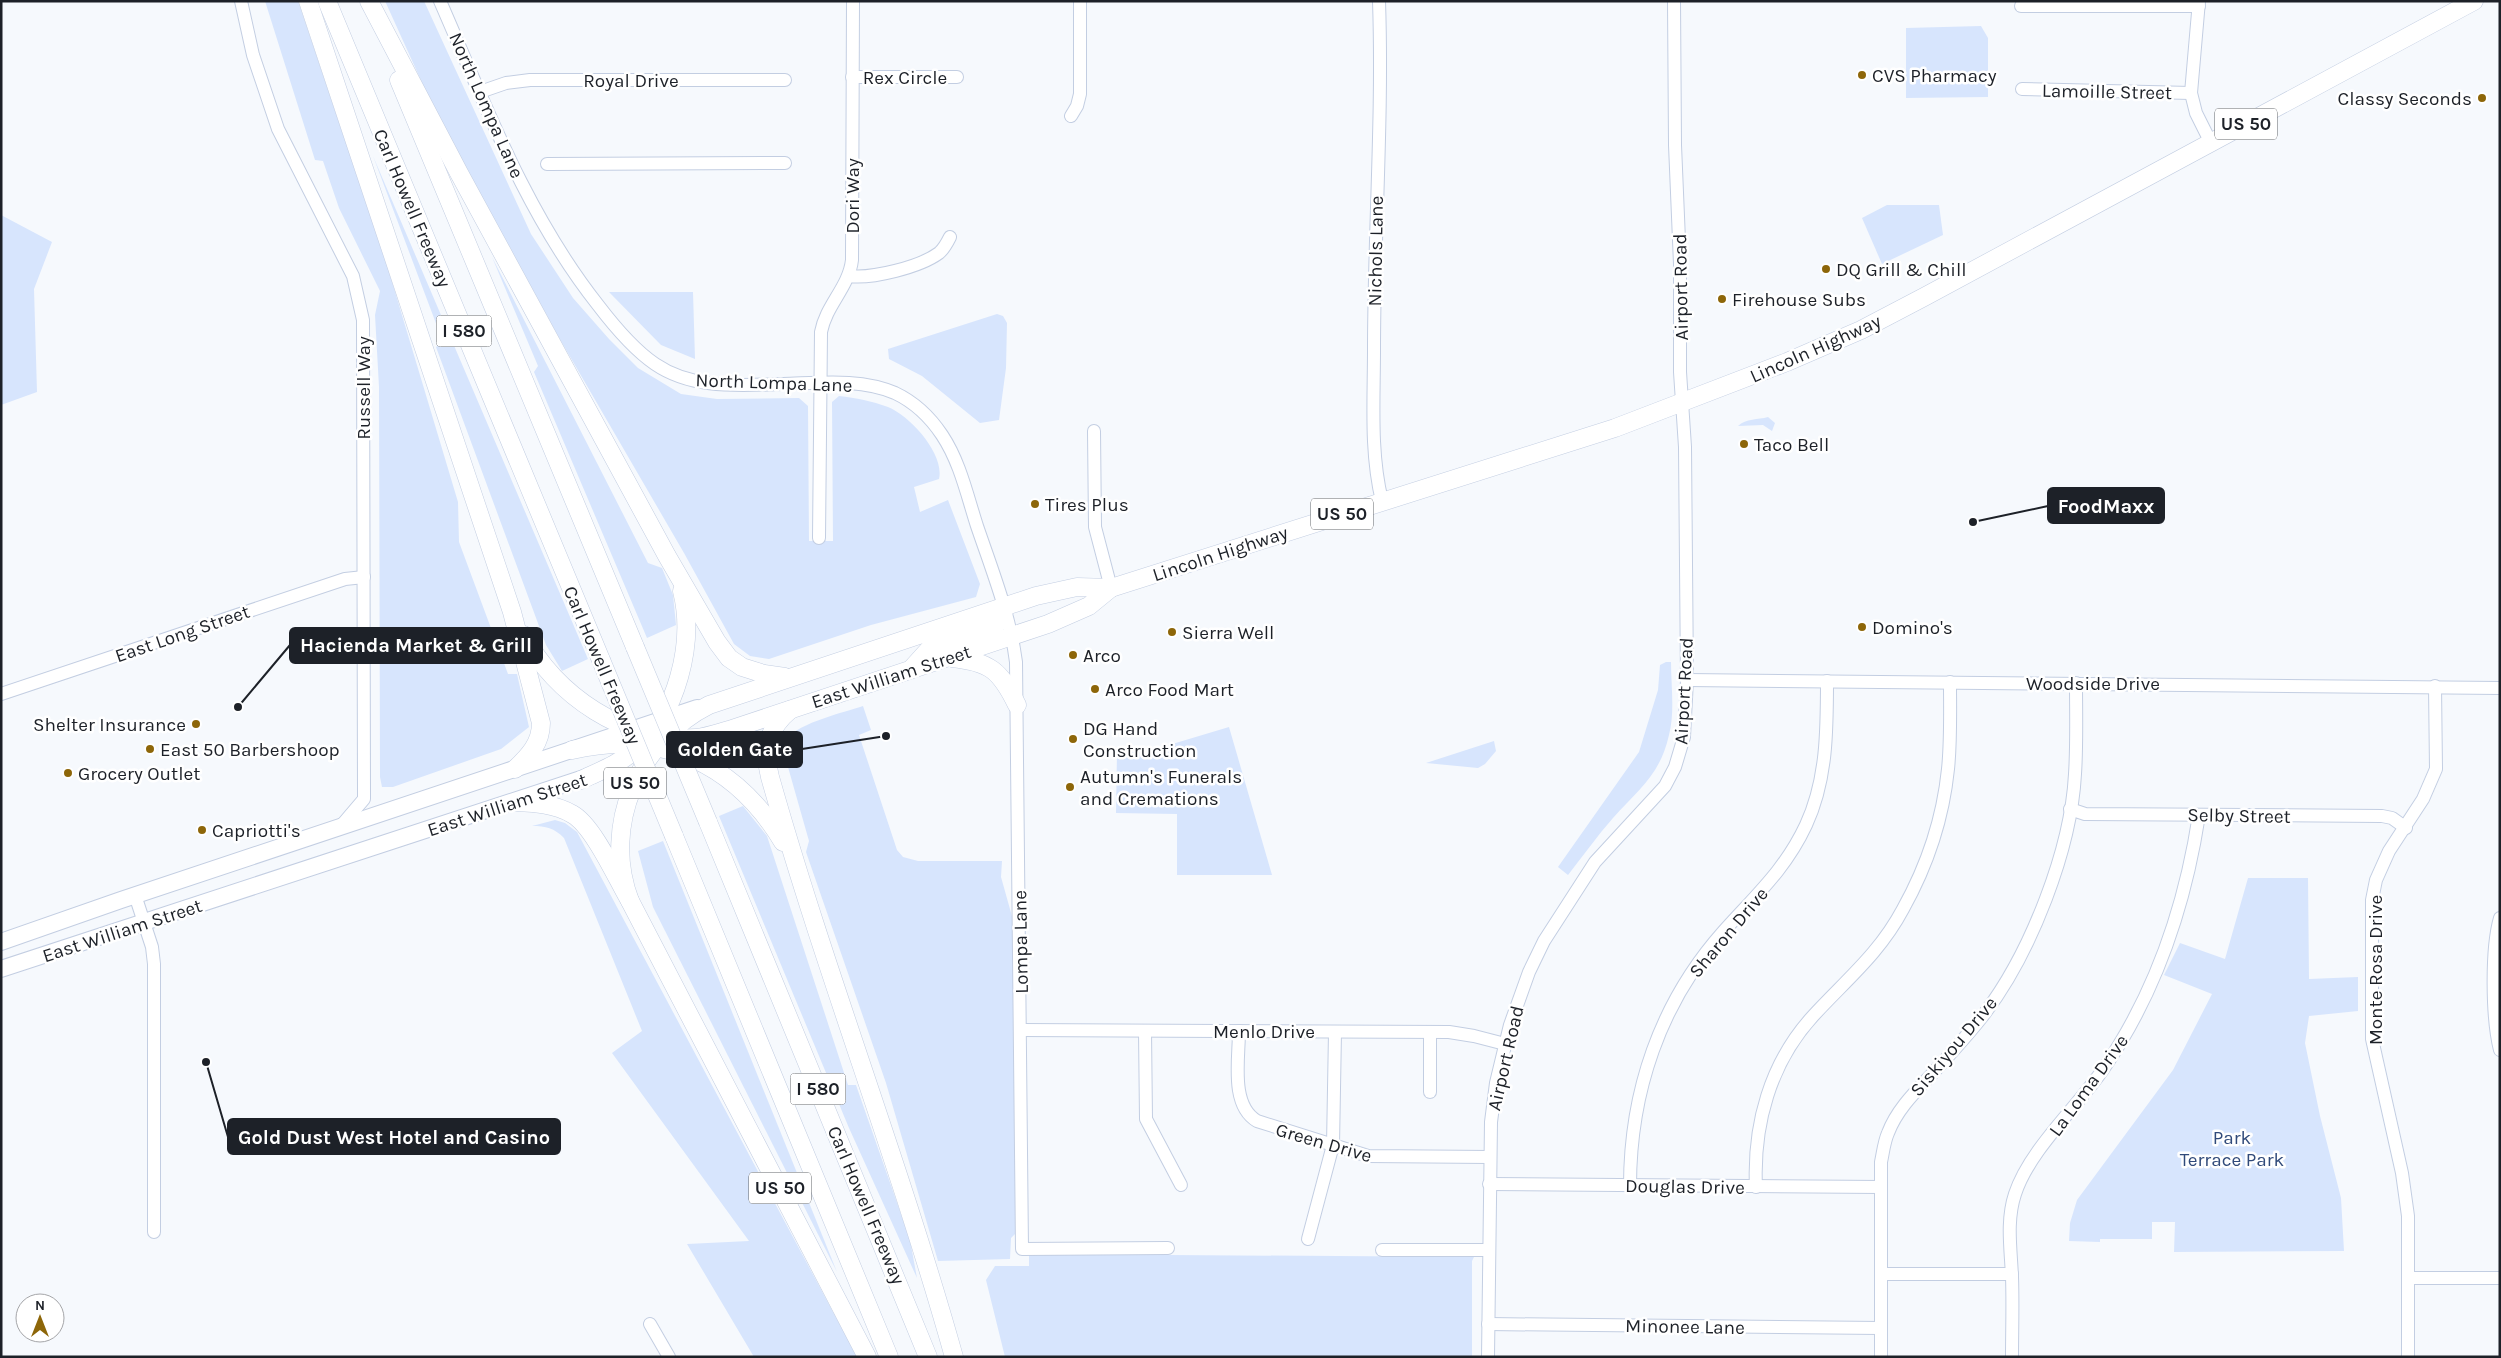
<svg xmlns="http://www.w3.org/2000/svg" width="2501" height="1358" font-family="Karla,sans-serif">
<rect width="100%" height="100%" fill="#f6f9fd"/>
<g fill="#d7e5fd">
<path d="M265 1H298L387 265 458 502 459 542 508 674H517L529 727 501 749 393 787H382L380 777 379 387 375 315 380 291 339 208 323 161 315 160Z"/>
<path d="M385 1H424L531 234 573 298 609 339 638 368 681 394 717 399 799 398 808 406 809 541H833L832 402 839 396C856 398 872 401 888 407 910 416 945 454 939 479L914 487 920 512 948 500 980 584 976 597 871 625 769 659 750 656 734 644 684 553 558 336 468 171 424 87Z"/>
<path d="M1981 26 1988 38V97L1906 98V28Z"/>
<path d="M373 156 588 659 562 671 546 645 436 347 443 342Z"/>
<path d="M1887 205H1939L1943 235 1882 264 1862 218Z"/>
<path d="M1 215 52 242 34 289 37 392 1 405Z"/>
<path d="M492 257 648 563 662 568 673 595 676 625 647 638 534 372 538 366Z"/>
<path d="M609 292H693L695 359 661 345Z"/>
<path d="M997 314 1003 316 1007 323 1006 368 999 420 980 423 922 376 889 359 888 349Z"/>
<path d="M1768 417 1775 423 1772 431 1763 425 1738 426C1746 418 1758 420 1768 417Z"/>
<path d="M1666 662H1671C1671 685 1675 712 1669 735 1660 775 1639 789 1613 818 1597 836 1583 856 1568 875L1558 867 1639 752 1658 690 1660 665Z"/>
<path d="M863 706 871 730 859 735 897 850 903 857 918 861H1002L1001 877 1015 927 1017 1232 1011 1238 1010 1259 938 1261 886 1083 806 852 809 841 784 753C784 748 785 742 788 738 799 723 845 712 863 706Z"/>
<path d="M1229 727 1272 875H1177V814L1116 813 1117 752 1149 751Z"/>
<path d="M1494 741 1496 751 1485 764 1478 768 1426 763Z"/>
<path d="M743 806 767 836 848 1085H856L910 1240 917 1278 849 1128 719 816Z"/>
<path d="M555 820 565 823 577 832 857 1357H754L687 1244 749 1241 612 1053 642 1031 564 838C554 828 546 826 532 826Z"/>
<path d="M663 841 837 1272 653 907 638 851Z"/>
<path d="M2248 878H2308L2309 979 2358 977V1011L2309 1016 2305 1043 2320 1116 2341 1198 2344 1251 2174 1252 2175 1222H2152V1239H2100V1242L2069 1241 2070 1223 2077 1200 2173 1070 2212 994 2164 975 2180 943 2225 959Z"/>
<path d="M1029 1254 1474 1257 1472 1261V1357H1005L986 1280 995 1266H1029Z"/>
</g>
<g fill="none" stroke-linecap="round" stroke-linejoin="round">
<g stroke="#c3cee2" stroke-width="14">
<g id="minor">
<path d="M241 1 253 55 278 129 353 276 363 320 364 799 341 826"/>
<path d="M440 1C486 106 526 214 598 305 614 326 633 349 655 364 693 390 740 385 783 384 819 383 861 378 895 393 914 402 930 417 942 435 960 462 967 495 977 526 992 570 1010 615 1016 662L1022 1249 1168 1248"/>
<path d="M1379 1C1383 117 1374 234 1374 350 1374 401 1370 452 1382 501"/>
<path d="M2199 1 2191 93 2196 113 2211 143"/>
<path d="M2021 6H2199"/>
<path d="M852 77H957"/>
<path d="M2022 89 2191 93"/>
<path d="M480 92 506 83 530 80H785"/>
<path d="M1071 116 1077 106 1080 94V1"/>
<path d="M547 164 785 163"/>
<path d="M849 276C872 279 920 267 939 253 944 249 947 243 950 237"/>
<path d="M1094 431 1095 527 1111 588"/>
<path d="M819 538 821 332C826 305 849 287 852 260L853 1"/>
<path d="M1687 680 2500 688"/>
<path d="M1 694 345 579 364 577"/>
<path d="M2070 809 2085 814 2382 816 2392 818 2406 828"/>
<path d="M135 895 152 947 154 964V1232"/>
<path d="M2500 918C2491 949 2492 1019 2500 1050"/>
<path d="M1021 1030 1449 1032 1474 1036 1505 1044"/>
<path d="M1145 1031 1146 1119 1181 1185"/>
<path d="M1239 1031C1239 1059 1230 1105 1257 1121L1368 1156 1489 1157"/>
<path d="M1430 1092V1032"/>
<path d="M1489 1184 1881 1187"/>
<path d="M1630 1186C1630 1092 1660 1003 1723 932 1755 896 1785 870 1806 825 1827 780 1827 730 1827 681"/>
<path d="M1756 1187C1753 1125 1770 1063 1813 1016 1846 980 1879 954 1903 909 1927 866 1943 818 1948 769 1951 741 1950 711 1950 682"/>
<path d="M1308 1239 1333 1145 1335 1032"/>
<path d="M1382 1250H1489"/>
<path d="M1882 1274H2012"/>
<path d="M2408 1278H2500"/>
<path d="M650 1324 669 1357"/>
<path d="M1488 1324 1881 1328"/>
<path d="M1488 1357 1491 1122 1496 1083 1510 1025 1529 972 1544 941 1595 862 1665 786 1675 767 1684 737 1687 680 1685 447 1680 372V264L1675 145 1674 1"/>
<path d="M1881 1357V1162C1883 1153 1884 1142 1888 1133 1897 1109 1916 1091 1933 1073 1951 1053 1969 1034 1985 1013 2031 952 2071 850 2075 774 2077 744 2076 713 2076 683"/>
<path d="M2012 1357C2012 1330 2013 1304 2012 1277 2011 1250 2006 1221 2015 1194 2029 1151 2075 1109 2102 1071 2155 995 2185 906 2199 815"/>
<path d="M2408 1357V1216L2402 1173 2372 1039V900L2376 880 2389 851 2423 799 2436 769 2435 686"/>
</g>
</g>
<g stroke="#c3cee2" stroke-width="18">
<g id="major">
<path d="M1 942 121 900 697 708"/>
<path d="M1 969 593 775"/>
</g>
</g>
<g stroke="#c3cee2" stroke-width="19">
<g id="highway">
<path d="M308 1 512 612 541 723C541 743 529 756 515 769"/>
<path d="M327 1 601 660"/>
<path d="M369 1 459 173 667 556 717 642 729 658 742 667 764 674 785 677"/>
<path d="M399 80 635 647"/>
<path d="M524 635C554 695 626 743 696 738 707 737 718 733 729 730L1048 624 1089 606 1111 588"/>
<path d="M952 658C990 662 1000 670 1017 705"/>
<path d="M912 668 931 647 938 643 999 622 1003 617 1004 606"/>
<path d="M790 710C768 728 763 749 770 777 825 972 899 1161 954 1357"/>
<path d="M572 750C662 729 736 764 783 842"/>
<path d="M581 780C600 771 619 764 635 750 677 715 695 643 682 591"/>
<path d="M516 802C535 803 555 804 572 814 593 825 617 879 630 901L867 1357"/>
<path d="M708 822 928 1357"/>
<path d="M674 836 889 1357"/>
<path d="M630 901C601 826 639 740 709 705L1036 596 1077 587 1111 588 1615 428 1787 362 1861 330 1924 297 2474 1"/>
</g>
</g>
<use href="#minor" stroke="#fff" stroke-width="12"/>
<use href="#major" stroke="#fff" stroke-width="16"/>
<use href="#highway" stroke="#fff" stroke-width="18"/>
<g stroke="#c3cee2" stroke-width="19" stroke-linecap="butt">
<g id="highway-bridge">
<path d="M635 647 708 822"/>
<path d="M601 660 674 836"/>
</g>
</g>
<use href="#highway-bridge" stroke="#fff" stroke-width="18"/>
</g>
<g fill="#8d6609" stroke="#fff" stroke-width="2">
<circle cx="1862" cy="75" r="5"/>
<circle cx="2482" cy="98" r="5"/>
<circle cx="1826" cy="269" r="5"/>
<circle cx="1722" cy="299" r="5"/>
<circle cx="1744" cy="444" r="5"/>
<circle cx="1035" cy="504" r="5"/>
<circle cx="1862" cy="627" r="5"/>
<circle cx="1172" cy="632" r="5"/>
<circle cx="1073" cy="655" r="5"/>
<circle cx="1095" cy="689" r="5"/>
<circle cx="196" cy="724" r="5"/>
<circle cx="1073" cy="739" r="5"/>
<circle cx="150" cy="749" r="5"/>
<circle cx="68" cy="773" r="5"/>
<circle cx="1070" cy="787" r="5"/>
<circle cx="202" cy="830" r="5"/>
</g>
<g text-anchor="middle" stroke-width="5" stroke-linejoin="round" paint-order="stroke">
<g fill="#fff" stroke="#616468" stroke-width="1">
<rect x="2215" y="108.5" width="62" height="31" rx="4"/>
<rect x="436.5" y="315.5" width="55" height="31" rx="4"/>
<rect x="1311" y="498.5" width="62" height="31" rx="4"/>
<rect x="604" y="767.5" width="62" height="31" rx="4"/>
<rect x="790.5" y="1073.5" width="55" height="31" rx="4"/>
<rect x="749" y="1172.5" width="62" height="31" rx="4"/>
</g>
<g font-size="18" font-weight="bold" fill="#1d2128">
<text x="2246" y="130">US 50</text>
<text x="464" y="337">I 580</text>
<text x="1342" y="520">US 50</text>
<text x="635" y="789">US 50</text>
<text x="818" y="1095">I 580</text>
<text x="780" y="1194">US 50</text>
</g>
<g font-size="19" fill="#1d2128" stroke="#fff" text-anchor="start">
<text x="1872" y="82">CVS Pharmacy</text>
<text x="2472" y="105" text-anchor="end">Classy Seconds</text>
<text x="1836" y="276">DQ Grill &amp; Chill</text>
<text x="1732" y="306">Firehouse Subs</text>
<text x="1754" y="451">Taco Bell</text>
<text x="1045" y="511">Tires Plus</text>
<text x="1872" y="634">Domino's</text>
<text x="1182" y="639">Sierra Well</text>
<text x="1083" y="662">Arco</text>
<text x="1105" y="696">Arco Food Mart</text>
<text x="186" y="731" text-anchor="end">Shelter Insurance</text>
<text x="1083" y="735">DG Hand<tspan x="1083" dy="22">Construction</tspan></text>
<text x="160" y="756">East 50 Barbershoop</text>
<text x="78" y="780">Grocery Outlet</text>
<text x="1080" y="783">Autumn's Funerals<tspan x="1080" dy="22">and Cremations</tspan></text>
<text x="212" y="837">Capriotti's</text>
</g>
<g font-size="19" fill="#1d2128" stroke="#fff">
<text x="905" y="84">Rex Circle</text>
<text x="631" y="87">Royal Drive</text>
<text transform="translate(2107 91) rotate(1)" y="7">Lamoille Street</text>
<text transform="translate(487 105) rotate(66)" y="7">North Lompa Lane</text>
<text transform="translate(852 196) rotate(-90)" y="7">Dori Way</text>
<text transform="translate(413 208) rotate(67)" y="7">Carl Howell Freeway</text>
<text transform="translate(1375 251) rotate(-89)" y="7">Nichols Lane</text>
<text transform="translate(1680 287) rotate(-91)" y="7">Airport Road</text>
<text transform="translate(1815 348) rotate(-24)" y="7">Lincoln Highway</text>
<text transform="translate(774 382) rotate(2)" y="7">North Lompa Lane</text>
<text transform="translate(363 388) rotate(-90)" y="7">Russell Way</text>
<text transform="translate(1220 553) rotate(-18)" y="7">Lincoln Highway</text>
<text transform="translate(182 633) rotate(-19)" y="7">East Long Street</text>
<text transform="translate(603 665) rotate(67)" y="7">Carl Howell Freeway</text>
<text transform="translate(891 676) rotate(-18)" y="7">East William Street</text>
<text x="2093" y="690">Woodside Drive</text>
<text transform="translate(1683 691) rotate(-87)" y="7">Airport Road</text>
<text transform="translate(507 804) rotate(-18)" y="7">East William Street</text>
<text transform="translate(2239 815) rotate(1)" y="7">Selby Street</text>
<text transform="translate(122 930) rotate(-18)" y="7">East William Street</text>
<text transform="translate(1728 932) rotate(-50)" y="7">Sharon Drive</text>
<text transform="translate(1020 942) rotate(-91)" y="7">Lompa Lane</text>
<text transform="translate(2375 970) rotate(-90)" y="7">Monte Rosa Drive</text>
<text x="1264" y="1038">Menlo Drive</text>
<text transform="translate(1953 1046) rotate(-50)" y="7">Siskiyou Drive</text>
<text transform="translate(1505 1058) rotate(-77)" y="7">Airport Road</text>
<text transform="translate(2088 1085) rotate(-54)" y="7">La Loma Drive</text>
<text transform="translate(1324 1142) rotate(16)" y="7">Green Drive</text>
<text transform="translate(1685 1186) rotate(1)" y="7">Douglas Drive</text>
<text transform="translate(867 1205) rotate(67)" y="7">Carl Howell Freeway</text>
<text transform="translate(1685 1326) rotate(1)" y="7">Minonee Lane</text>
</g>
<g font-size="19" fill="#304a7a" stroke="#fff">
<text x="2232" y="1144">Park<tspan x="2232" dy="22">Terrace Park</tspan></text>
</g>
</g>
<path fill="none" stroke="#1d2128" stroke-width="2" d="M1973 522L2048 506M238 707L290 645M886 736L802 749M206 1062L228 1137"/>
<g fill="#1d2128" stroke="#fff" stroke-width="2">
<circle cx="1973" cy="522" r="5"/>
<circle cx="238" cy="707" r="5"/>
<circle cx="886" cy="736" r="5"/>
<circle cx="206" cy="1062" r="5"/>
</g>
<g fill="#1d2128" stroke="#1d2128" stroke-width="2">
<rect x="2048" y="488" width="116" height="35" rx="5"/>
<rect x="290" y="628" width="252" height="35" rx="5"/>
<rect x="667" y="732" width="135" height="35" rx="5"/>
<rect x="228" y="1119" width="332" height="35" rx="5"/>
</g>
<g font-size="20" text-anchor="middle" font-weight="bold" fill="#fff">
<text x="2106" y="513">FoodMaxx</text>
<text x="416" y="652">Hacienda Market &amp; Grill</text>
<text x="735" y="756">Golden Gate</text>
<text x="394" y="1144">Gold Dust West Hotel and Casino</text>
</g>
<rect width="2501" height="1358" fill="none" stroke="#1d2128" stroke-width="5"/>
<g transform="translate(40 1318)"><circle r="24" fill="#ffffff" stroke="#a5a6a9"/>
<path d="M0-4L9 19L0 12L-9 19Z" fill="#8d6609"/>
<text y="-8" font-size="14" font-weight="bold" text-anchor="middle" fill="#1d2128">N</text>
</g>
</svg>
